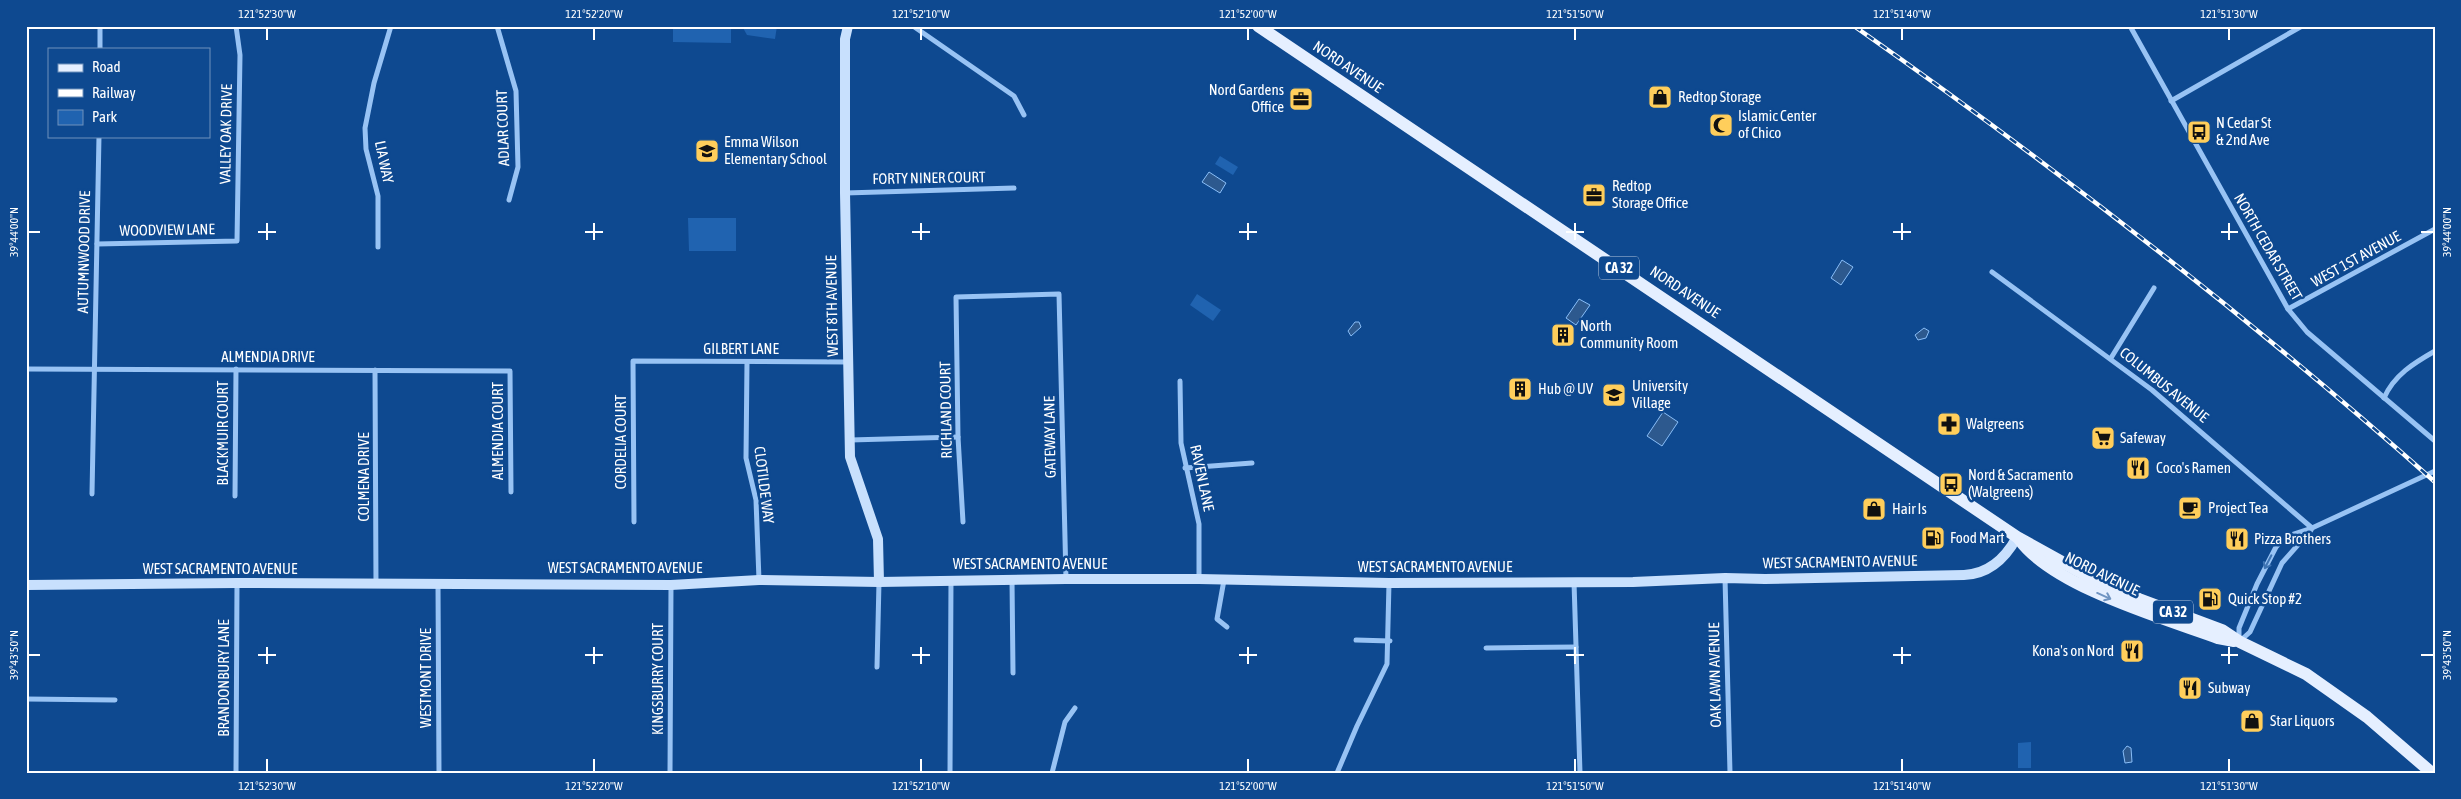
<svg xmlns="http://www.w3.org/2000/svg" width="2461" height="799" font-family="'Asap Condensed',sans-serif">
<rect width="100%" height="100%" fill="#0e4990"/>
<g fill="#2063b0">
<path d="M673 26H731V43L673 42Z"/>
<path d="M742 26H777L775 39 747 35Z"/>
<path d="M1220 156 1238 167 1233 175 1215 164Z"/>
<path d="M688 218H736V251H689Z"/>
<path d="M1197 294 1221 310 1213 321 1190 305Z"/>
<path d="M2031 742V768H2018V743Z"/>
</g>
<g fill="#2d598e" stroke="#89bef8">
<path d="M1209 172 1226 183 1220 193 1202 182Z"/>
<path d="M1842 260 1853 267 1841 285 1831 278Z"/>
<path d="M1579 299 1590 305 1576 325 1566 318Z"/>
<path d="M1355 322H1359L1361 327 1351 336 1348 331Z"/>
<path d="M1924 328 1929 331 1926 338 1918 340 1915 335Z"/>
<path d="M1663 412 1678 422 1662 446 1647 436Z"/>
<path d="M2127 746 2131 748 2132 762 2125 763 2123 751Z"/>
</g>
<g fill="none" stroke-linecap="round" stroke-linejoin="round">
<g stroke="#98c3f4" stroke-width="5">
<path d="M497 26 516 91 518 167 509 200"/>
<path d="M913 26 1014 96 1024 115"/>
<path d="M2130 26 2288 309 2307 332 2435 441"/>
<path d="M100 49V26"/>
<path d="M2171 101 2302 26"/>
<path d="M845 193 1014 188"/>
<path d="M97 244 237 241 240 55 236 26"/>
<path d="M378 247V196L366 149 365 128 374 83 391 26"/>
<path d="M1992 272 2152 390 2312 528"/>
<path d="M2288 309 2435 229"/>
<path d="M2111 358 2154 288"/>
<path d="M747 362 746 458 756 500 759 580"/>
<path d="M26 369 510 371 511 492"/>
<path d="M375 370 376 584"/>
<path d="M1180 381 1181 443 1199 524V579"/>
<path d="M2384 398C2394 375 2414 363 2435 351"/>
<path d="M850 440 958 437"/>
<path d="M1185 468 1252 463"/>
<path d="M92 494 99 136"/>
<path d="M235 496 236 369"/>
<path d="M634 522 633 361 848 362"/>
<path d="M963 522 958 437 956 297 1059 294 1066 579"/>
<path d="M1725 578 1730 773"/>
<path d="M1012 580 1013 673"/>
<path d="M1224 580 1217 619 1227 627"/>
<path d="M1574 582 1580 773"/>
<path d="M438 584 439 773"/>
<path d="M2239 639V628L2257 584 2276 547 2285 537 2312 528 2435 471"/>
<path d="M1356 640 1390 641"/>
<path d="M2240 641 2250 632 2282 563 2311 530"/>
<path d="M1486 648 1576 647"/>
<path d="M877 667 879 582"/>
<path d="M26 699 115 700"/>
<path d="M236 773 237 583"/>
<path d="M670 773 671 585"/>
<path d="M950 773 951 579"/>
<path d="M1052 773 1065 722 1075 708"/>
<path d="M1337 773 1357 726 1387 664 1389 583"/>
</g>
<g stroke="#c8e0fd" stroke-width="10">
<path d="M848 26 845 39V193L850 457 878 539 879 582"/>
<path d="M26 585 237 583 671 585 759 580 879 582 1066 579H1199L1389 583 1633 582 1725 578 1765 579 1964 575C1989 574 2005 559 2017 537"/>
</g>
<g stroke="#e5efff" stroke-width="12">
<path d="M1258 26 2017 537 2091 578 2139 599 2222 630 2240 642 2306 674 2367 717 2432 773"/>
<path d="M2019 539C2052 586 2163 618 2218 638L2234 641"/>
</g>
<g stroke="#fff" stroke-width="4.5">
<path id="rail" d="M1854 26C2055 167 2251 318 2435 482"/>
</g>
<use href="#rail" stroke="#0e4990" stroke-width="2.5" stroke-dasharray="8" stroke-linecap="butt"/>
</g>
<defs><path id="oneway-shaft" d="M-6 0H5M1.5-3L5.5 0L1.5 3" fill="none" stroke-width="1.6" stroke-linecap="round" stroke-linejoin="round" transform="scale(1.25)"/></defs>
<use stroke="#3e74b3" href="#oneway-shaft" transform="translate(2268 562) rotate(117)"/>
<use stroke="#6f94c2" href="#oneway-shaft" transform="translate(2104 596) rotate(24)"/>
<path fill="none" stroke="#fff" stroke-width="2" d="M267 28V40M594 28V40M921 28V40M1248 28V40M1575 28V40M1902 28V40M2229 28V40M267 223V240M594 223V240M921 223V240M1248 223V240M1575 223V240M1902 223V240M2229 223V240M28 232H40M258 232H276M585 232H603M912 232H930M1239 232H1257M1566 232H1584M1893 232H1911M2221 232H2238M2421 232H2434M267 647V664M594 647V664M921 647V664M1248 647V664M1575 647V664M1902 647V664M2229 647V664M28 655H40M258 655H276M585 655H603M912 655H930M1239 655H1257M1566 655H1584M1893 655H1911M2221 655H2238M2421 655H2434M267 759V772M594 759V772M921 759V772M1248 759V772M1575 759V772M1902 759V772M2229 759V772"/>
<defs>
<g id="shop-square" transform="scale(1.25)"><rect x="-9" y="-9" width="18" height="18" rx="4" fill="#ffce5b" stroke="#0e4990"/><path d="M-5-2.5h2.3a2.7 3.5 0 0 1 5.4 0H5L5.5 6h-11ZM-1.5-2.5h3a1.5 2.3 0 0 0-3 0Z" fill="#111"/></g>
<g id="office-square" transform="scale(1.25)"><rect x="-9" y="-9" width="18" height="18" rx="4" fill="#ffce5b" stroke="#0e4990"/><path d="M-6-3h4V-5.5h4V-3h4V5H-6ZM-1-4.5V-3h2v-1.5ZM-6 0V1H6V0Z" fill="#111"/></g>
<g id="mosque-square" transform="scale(1.25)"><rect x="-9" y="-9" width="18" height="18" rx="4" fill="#ffce5b" stroke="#0e4990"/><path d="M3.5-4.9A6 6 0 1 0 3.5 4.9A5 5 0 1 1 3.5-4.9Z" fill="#111"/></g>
<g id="bus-square" transform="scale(1.25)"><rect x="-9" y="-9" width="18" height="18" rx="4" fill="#ffce5b" stroke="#0e4990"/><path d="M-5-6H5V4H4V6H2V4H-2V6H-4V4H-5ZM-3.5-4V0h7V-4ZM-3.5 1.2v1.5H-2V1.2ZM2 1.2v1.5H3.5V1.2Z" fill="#111"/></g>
<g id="school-square" transform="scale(1.25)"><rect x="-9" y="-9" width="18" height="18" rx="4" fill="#ffce5b" stroke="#0e4990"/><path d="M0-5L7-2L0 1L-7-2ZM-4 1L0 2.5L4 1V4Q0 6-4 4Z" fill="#111"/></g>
<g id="building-square" transform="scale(1.25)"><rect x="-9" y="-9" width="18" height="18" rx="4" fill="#ffce5b" stroke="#0e4990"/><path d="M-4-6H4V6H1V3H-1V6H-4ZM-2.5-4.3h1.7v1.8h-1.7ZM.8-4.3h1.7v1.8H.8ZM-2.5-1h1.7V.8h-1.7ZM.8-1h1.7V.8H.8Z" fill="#111"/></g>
<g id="university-square" transform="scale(1.25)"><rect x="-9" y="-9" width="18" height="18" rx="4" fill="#ffce5b" stroke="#0e4990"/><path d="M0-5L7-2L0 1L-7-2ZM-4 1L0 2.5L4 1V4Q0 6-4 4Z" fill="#111"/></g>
<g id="pharmacy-square" transform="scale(1.25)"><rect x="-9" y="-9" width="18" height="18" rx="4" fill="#ffce5b" stroke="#0e4990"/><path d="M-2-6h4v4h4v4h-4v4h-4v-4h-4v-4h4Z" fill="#111"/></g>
<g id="supermarket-square" transform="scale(1.25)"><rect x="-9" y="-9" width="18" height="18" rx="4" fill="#ffce5b" stroke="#0e4990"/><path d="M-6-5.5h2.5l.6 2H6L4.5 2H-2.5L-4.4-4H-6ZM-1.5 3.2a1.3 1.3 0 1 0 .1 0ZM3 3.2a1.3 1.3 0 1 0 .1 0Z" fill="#111"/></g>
<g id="restaurant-square" transform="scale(1.25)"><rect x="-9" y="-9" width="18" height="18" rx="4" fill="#ffce5b" stroke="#0e4990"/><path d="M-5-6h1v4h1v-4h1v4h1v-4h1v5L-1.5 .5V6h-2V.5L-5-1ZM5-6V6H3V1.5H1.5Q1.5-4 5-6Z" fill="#111"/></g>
<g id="cafe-square" transform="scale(1.25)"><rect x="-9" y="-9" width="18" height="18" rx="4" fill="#ffce5b" stroke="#0e4990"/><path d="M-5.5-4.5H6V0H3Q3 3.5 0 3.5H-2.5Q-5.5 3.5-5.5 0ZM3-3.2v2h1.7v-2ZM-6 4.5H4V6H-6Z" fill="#111"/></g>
<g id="fuel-square" transform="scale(1.25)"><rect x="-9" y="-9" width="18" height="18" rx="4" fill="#ffce5b" stroke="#0e4990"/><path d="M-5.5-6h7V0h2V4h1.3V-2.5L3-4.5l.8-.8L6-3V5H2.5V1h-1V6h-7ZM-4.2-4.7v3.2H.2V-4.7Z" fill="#111"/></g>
</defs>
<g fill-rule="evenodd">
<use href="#shop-square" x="1660" y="97"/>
<use href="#office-square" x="1301" y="99"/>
<use href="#mosque-square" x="1721" y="125"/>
<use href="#bus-square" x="2199" y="132"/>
<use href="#school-square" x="707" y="151"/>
<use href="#office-square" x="1594" y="195"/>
<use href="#building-square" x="1563" y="335"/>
<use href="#building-square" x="1520" y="389"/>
<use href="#university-square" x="1614" y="395"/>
<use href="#pharmacy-square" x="1949" y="424"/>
<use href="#supermarket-square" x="2103" y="438"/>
<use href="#restaurant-square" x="2138" y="468"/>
<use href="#bus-square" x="1951" y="484"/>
<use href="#cafe-square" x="2190" y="508"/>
<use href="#shop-square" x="1874" y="509"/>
<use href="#fuel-square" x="1933" y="538"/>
<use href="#restaurant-square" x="2237" y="539"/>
<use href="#fuel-square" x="2210" y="599"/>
<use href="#restaurant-square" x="2132" y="651"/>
<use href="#restaurant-square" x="2190" y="688"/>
<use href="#shop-square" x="2252" y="721"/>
</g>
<g text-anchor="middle" stroke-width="5" stroke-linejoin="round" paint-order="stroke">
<g fill="#0e4990" stroke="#b7c8de" stroke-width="1">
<rect x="1599" y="256.5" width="40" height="23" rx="4"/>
<rect x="2153" y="600.5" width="40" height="23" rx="4"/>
</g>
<g font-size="14" font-weight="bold" fill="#fff">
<text x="1619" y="273">CA 32</text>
<text x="2173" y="617">CA 32</text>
</g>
<g font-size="15" fill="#fff" stroke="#0e4990">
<text transform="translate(1348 67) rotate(34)" y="5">NORD AVENUE</text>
<text transform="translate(503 128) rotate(-92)" y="5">ADLAR COURT</text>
<text transform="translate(226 134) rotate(-89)" y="5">VALLEY OAK DRIVE</text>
<text transform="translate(384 162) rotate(78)" y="5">LIA WAY</text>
<text transform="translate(929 178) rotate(-1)" y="5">FORTY NINER COURT</text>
<text transform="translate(167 230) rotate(-1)" y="5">WOODVIEW LANE</text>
<text transform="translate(2268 247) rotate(60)" y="5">NORTH CEDAR STREET</text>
<text transform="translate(84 252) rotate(-89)" y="5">AUTUMNWOOD DRIVE</text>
<text transform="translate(2356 259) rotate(-29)" y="5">WEST 1ST AVENUE</text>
<text transform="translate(1685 292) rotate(34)" y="5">NORD AVENUE</text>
<text transform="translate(832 306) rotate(-91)" y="5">WEST 8TH AVENUE</text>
<text x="741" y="354">GILBERT LANE</text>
<text x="268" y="362">ALMENDIA DRIVE</text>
<text transform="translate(2164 385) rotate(39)" y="5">COLUMBUS AVENUE</text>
<text transform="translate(946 410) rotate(-91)" y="5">RICHLAND COURT</text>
<text transform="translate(498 431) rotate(-90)" y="5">ALMENDIA COURT</text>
<text transform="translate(223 433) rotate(-90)" y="5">BLACKMUIR COURT</text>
<text transform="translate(1050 437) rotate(-91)" y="5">GATEWAY LANE</text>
<text transform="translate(621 442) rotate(-90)" y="5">CORDELIA COURT</text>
<text transform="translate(364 477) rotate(-90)" y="5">COLMENA DRIVE</text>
<text transform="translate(1202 478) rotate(78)" y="5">RAVEN LANE</text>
<text transform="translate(764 485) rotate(83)" y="5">CLOTILDE WAY</text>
<text transform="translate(1840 562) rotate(-1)" y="5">WEST SACRAMENTO AVENUE</text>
<text x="1030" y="569">WEST SACRAMENTO AVENUE</text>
<text x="1435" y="572">WEST SACRAMENTO AVENUE</text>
<text x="625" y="573">WEST SACRAMENTO AVENUE</text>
<text x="220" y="574">WEST SACRAMENTO AVENUE</text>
<text transform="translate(2102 574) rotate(26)" y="5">NORD AVENUE</text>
<text transform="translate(1715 675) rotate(-91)" y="5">OAK LAWN AVENUE</text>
<text transform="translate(224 678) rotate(-90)" y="5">BRANDONBURY LANE</text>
<text transform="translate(426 678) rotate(-90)" y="5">WESTMONT DRIVE</text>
<text transform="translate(658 679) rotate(-90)" y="5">KINGSBURRY COURT</text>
</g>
<g font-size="15" fill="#fff" stroke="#0e4990" text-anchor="start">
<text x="1284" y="95" text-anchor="end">Nord Gardens<tspan x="1284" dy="17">Office</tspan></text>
<text x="1678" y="102">Redtop Storage</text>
<text x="1738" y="121">Islamic Center<tspan x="1738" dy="17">of Chico</tspan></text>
<text x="2216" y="128">N Cedar St<tspan x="2216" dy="17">&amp; 2nd Ave</tspan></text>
<text x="724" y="147">Emma Wilson<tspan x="724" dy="17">Elementary School</tspan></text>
<text x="1612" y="191">Redtop<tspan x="1612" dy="17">Storage Office</tspan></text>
<text x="1580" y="331">North<tspan x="1580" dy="17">Community Room</tspan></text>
<text x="1632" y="391">University<tspan x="1632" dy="17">Village</tspan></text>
<text x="1538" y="394">Hub @ UV</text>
<text x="1966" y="429">Walgreens</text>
<text x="2120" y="443">Safeway</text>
<text x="2156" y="473">Coco's Ramen</text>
<text x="1968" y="480">Nord &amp; Sacramento<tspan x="1968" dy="17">(Walgreens)</tspan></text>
<text x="2208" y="513">Project Tea</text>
<text x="1892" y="514">Hair Is</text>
<text x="1950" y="543">Food Mart</text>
<text x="2254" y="544">Pizza Brothers</text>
<text x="2228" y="604">Quick Stop #2</text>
<text x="2114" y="656" text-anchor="end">Kona's on Nord</text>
<text x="2208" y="693">Subway</text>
<text x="2270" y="726">Star Liquors</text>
</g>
</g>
<rect width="2461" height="799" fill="none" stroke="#0e4990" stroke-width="55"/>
<rect x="48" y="48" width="162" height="90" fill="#0e4990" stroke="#6e92bc"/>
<rect x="58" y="64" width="25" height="8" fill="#e5efff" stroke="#6e92bc"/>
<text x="92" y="72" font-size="15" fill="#ffffff">Road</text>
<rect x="58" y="89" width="25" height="8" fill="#ffffff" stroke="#6e92bc"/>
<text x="92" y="98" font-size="15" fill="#ffffff">Railway</text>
<rect x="58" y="110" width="25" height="15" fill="#2063b0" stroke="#6e92bc"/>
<text x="92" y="122" font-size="15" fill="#ffffff">Park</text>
<rect x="28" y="28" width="2406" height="744" fill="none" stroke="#fff" stroke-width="2"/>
<g font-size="12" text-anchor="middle" fill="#fff">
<text x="267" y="18">121°52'30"W</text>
<text x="594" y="18">121°52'20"W</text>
<text x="921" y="18">121°52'10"W</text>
<text x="1248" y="18">121°52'00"W</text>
<text x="1575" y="18">121°51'50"W</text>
<text x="1902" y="18">121°51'40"W</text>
<text x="2229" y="18">121°51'30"W</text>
<text transform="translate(14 232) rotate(-90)" y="4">39°44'00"N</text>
<text transform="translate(2447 232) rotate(-90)" y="4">39°44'00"N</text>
<text transform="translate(14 655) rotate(-90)" y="4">39°43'50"N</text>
<text transform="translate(2447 655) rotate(-90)" y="4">39°43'50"N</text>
<text x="267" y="790">121°52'30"W</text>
<text x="594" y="790">121°52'20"W</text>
<text x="921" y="790">121°52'10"W</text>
<text x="1248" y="790">121°52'00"W</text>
<text x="1575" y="790">121°51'50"W</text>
<text x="1902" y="790">121°51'40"W</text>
<text x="2229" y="790">121°51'30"W</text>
</g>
</svg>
